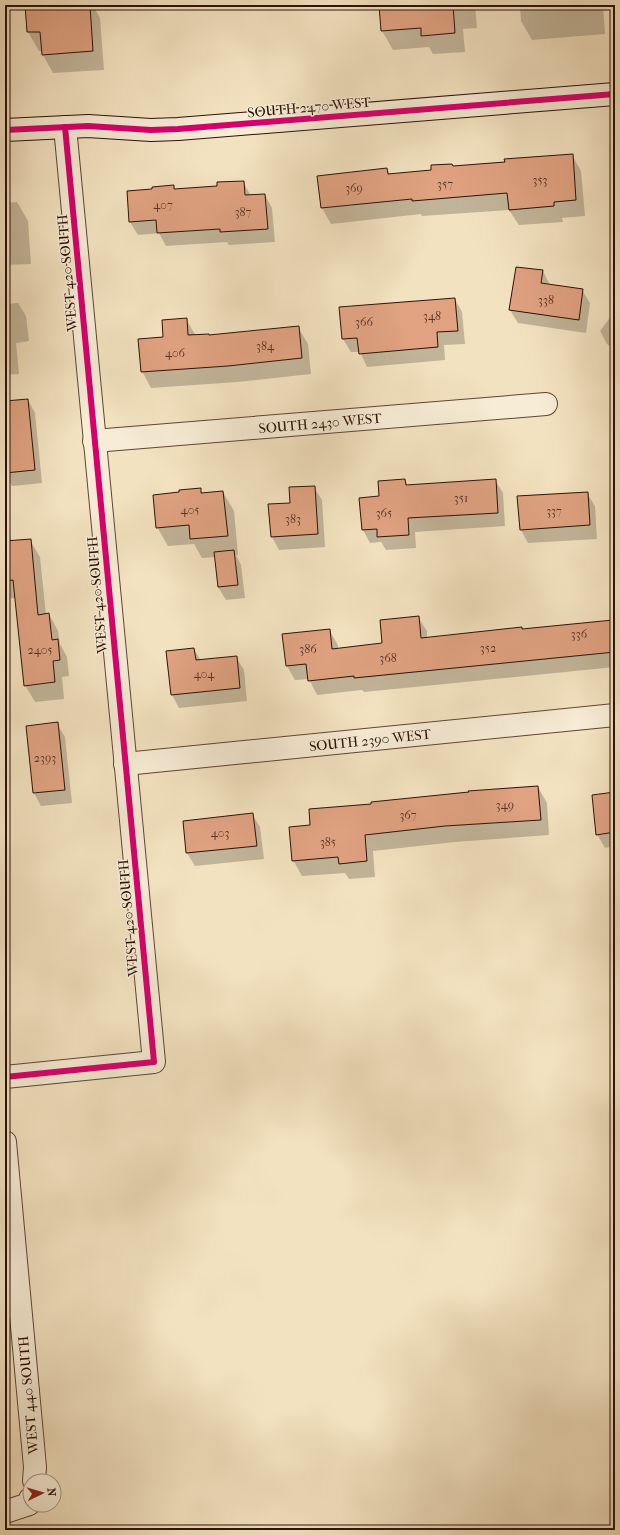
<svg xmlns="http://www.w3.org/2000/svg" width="620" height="1535" font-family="'IM FELL French Canon',serif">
<rect width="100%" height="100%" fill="#f3e2c0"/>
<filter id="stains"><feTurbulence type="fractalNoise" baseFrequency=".005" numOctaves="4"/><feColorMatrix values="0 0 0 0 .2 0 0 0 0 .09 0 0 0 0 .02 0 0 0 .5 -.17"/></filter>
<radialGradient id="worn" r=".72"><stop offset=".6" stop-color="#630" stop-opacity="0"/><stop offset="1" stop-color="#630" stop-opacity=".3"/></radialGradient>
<g fill="#0003">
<path d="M26 5H93L100 18 104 70 53 73 43 55 42 51H39L28 32Z"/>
<path d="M380 5H475L477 28 463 29 465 52 433 54 429 47 393 50 382 31Z"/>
<path d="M520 5H603L605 34 532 40 521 21Z"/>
<path d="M572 155 581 171 585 216 562 218 563 222 519 225 509 210 422 216 421 214 331 224 322 208 387 169 390 174 432 171 453 167Z"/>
<path d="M243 182 251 196 265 195 272 208 275 242 229 245 227 242 166 246 159 233 138 235 130 222 173 186 175 190 218 187Z"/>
<path d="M17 202 28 221 31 264 5 265V203Z"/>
<path d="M543 271 550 285 582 290 590 303 586 333 518 323 510 310Z"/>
<path d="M455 299 462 312 465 344 444 345 445 360 367 367 360 352H351L343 339 340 308Z"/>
<path d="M18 303 26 316 29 341 16 343 19 374 5 375V304Z"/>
<path d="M615 311V350L607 344 600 331Z"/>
<path d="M186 319 196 336H209L298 327 308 344 311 374 238 382 151 388 142 371 164 338Z"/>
<path d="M28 400 35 413 42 483 12 486 5 473V402Z"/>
<path d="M615 464V481L610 473Z"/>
<path d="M405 480 408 486 495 480 503 493 505 526 415 532 416 548 386 550 381 542 370 543 363 530 380 497Z"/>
<path d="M314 487 322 500 325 547 279 550 272 537 291 504Z"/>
<path d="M200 489 203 494 223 492 234 511 238 555H236L241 565 245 598 226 600 218 587 216 557 202 558 194 544 168 546 157 527Z"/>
<path d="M587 493 595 506 597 539 528 543 521 530Z"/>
<path d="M5 517 9 524 11 542 30 540 40 557 46 615 49 614 58 631 60 644 67 657 69 676 62 677 64 699 35 702 25 685 16 598 5 599Z"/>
<path d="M418 617 427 631V638L615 621V667L364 692 362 690 317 695 309 679 295 680 287 666 329 630 338 645V649L383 644Z"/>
<path d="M194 649 201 661 236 657 244 670 247 701 179 708 172 695Z"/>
<path d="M57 724 65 737 72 803 41 806 34 793 27 726Z"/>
<path d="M538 787 547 803 549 835 455 842 373 851 375 877 349 879 345 873 302 876 293 860 311 826Z"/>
<path d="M615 793V846L605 848 597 834Z"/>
<path d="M252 814 260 827 264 859 195 866 187 853 184 822Z"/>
</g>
<g fill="#e0a281" stroke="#2c1106">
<path d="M25 5H90L93 51 42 55 40 32H27Z"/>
<path d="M379 5H453L455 33 421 36V28L381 31Z"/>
<path d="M573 154 576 200 554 202V206L509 210 507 193 412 201V199L321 208 317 176 387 168 388 174 431 170V165L452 164 453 166 505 162 504 159Z"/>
<path d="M244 181 245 195 265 194 268 229 220 232V229L157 233 156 220 129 222 127 191 152 189V187L174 185V189L217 186V182Z"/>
<path d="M516 267 543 270 541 283 583 289 579 320 509 310Z"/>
<path d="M455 298 458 331 437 332 438 347 359 354 357 338 342 339 339 307Z"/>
<path d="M187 318 188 335 209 334V335L299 326 302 358 228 366 141 372 138 339 163 337 162 320Z"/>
<path d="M28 399 35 470 5 473V401Z"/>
<path d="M405 479 406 485 496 479 498 513 408 518 409 535 377 537V529L362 530 359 498 379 496 378 481Z"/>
<path d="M315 486 318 534 271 537 268 504 290 503 289 487Z"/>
<path d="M201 488V493L223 491 228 536 190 539 189 525 156 528 153 495 179 492V490Z"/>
<path d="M588 492 590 525 520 530 517 496Z"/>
<path d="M31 539 38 615 49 613 52 640 58 639 60 660 53 661 55 682 24 686 13 580 5 581V541Z"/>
<path d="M234 550 238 585 218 587 214 552Z"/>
<path d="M419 616 421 638 522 627V629L613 620 615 652 354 678V676L308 681 306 664 286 666 282 634 330 629 332 649 382 643 380 620Z"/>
<path d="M194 648 196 660 237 656 240 688 171 695 166 651Z"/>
<path d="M58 722 65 790 33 793 26 726Z"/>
<path d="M538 786 541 820 445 826 365 835 367 861 339 864 338 857 292 861 289 827 310 825 309 809 371 804V802L469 792 468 791Z"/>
<path d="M615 792V832L596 835 592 795Z"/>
<path d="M253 813 257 846 186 853 183 821Z"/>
</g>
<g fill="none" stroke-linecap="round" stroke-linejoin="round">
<g stroke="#5e4534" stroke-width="24">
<g id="street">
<path d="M94 441 546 404"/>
<path d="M125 764 615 715"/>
<path d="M5 1077 154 1062 65 127"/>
<path d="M5 1142 35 1467 34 1481"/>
<path d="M5 1512 29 1504 30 1499"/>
</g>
</g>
<g stroke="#2c1106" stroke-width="24">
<path id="secondary" d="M5 130 88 126 151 130 178 129 615 94"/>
</g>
<use href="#street" stroke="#f7ecd6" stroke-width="22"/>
<use href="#secondary" stroke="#f7ecd6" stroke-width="22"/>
<g stroke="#f7ecd6" stroke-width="8">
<g id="cycleway">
<path d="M5 130 88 126 151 130 178 129 615 94"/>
<path d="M5 1077 154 1062 65 127"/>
</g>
</g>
<use href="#cycleway" stroke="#d6006c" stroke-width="6"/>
</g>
<g text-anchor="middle" stroke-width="3" stroke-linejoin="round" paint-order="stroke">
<g font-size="12" fill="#593525">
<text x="540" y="184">353</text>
<text x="445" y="188">357</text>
<text x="354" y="192">369</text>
<text x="163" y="209">407</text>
<text x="243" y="216">387</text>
<text x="546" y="304">338</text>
<text x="432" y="320">348</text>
<text x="364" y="326">366</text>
<text x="265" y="350">384</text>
<text x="175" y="357">406</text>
<text x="461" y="502">351</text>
<text x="190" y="514">405</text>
<text x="554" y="515">337</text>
<text x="384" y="517">365</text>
<text x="293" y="523">383</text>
<text x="579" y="638">336</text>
<text x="488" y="652">352</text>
<text x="308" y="653">386</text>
<text x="40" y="654">2405</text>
<text x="388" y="662">368</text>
<text x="204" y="678">404</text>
<text x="45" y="762">2393</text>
<text x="505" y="809">349</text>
<text x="408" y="819">367</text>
<text x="220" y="837">403</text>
<text x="328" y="846">385</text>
</g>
<g font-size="14" fill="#2c1106" stroke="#f7ecd6">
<text transform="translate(309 107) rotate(-5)" y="5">SOUTH 2470 WEST</text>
<text transform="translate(67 273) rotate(-95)" y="5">WEST 420 SOUTH</text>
<text transform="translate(320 423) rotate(-5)" y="5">SOUTH 2430 WEST</text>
<text transform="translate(97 595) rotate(-95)" y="5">WEST 420 SOUTH</text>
<text transform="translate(370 740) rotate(-6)" y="5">SOUTH 2390 WEST</text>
<text transform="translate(128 918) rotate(-95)" y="5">WEST 420 SOUTH</text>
<text transform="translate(28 1395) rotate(-95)" y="5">WEST 440 SOUTH</text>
</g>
</g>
<rect width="620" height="1535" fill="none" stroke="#f3e2c0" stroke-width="20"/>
<rect x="6" y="6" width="608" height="1523" fill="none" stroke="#2c1106" stroke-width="2"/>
<rect x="10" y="10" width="600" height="1515" fill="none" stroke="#2c1106"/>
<g transform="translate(42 1493) rotate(85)"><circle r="19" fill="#f7ecd6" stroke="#a69483"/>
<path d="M0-3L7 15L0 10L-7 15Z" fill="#8f2418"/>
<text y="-6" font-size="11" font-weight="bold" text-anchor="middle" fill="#2c1106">N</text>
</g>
<rect width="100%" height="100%" filter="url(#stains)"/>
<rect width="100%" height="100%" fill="url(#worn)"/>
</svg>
